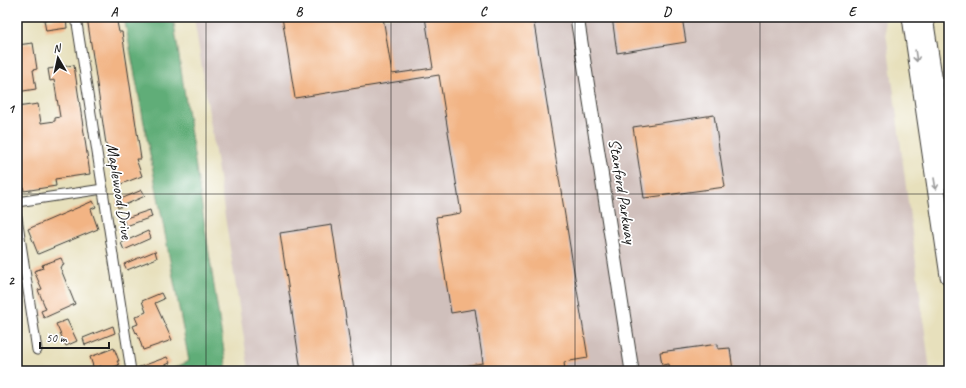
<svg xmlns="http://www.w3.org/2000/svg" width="966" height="388" font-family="Caveat,sans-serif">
<rect width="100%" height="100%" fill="#fff"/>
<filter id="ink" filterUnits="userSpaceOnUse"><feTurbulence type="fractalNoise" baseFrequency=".025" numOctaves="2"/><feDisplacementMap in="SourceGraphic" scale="8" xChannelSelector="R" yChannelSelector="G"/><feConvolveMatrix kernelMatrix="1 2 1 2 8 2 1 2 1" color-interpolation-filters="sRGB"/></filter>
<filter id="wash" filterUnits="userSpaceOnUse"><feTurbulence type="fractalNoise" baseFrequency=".012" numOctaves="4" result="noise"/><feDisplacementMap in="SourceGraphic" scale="16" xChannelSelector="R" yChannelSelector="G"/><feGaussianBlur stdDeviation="0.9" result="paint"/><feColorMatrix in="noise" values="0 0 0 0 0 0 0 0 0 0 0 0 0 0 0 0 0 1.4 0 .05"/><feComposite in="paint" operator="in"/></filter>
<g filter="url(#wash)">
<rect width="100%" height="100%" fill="#e7e0bc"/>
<path fill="#d0c0bc" d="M194 17H884L930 371H249Z"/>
<path fill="#60ad78" stroke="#3e644a" d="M124 17H173L227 371H169L189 361Z"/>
<g id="blocks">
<g fill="#f2b484">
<path d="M66 17 67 28 46 31 44 20Z"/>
<path d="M87 17H116L119 32H122L141 159H136L142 176 121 184 113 163 109 164Z"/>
<path d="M282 17H383L392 74 433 68 425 17H533L588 358 564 362 565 371H522V370L514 371H458L457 367 483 363 475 309 451 313 436 217 461 213 439 75 295 98Z"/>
<path d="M612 17H682L686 42 617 53Z"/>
<path d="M33 43 37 69 33 70 36 89 17 92V45Z"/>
<path d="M74 65 90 174 55 179 56 186 24 191 17 154V107L38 104 41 123 55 121V118L60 117 54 80 50 81 48 69Z"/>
<path d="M714 115 725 187 644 198 633 127Z"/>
<path d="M142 190 145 196 118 208 116 201Z"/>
<path d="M93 201 96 207 91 209 98 229 38 254 28 229Z"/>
<path d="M150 210 152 217 126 226 123 219Z"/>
<path d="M332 225 354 371H301L280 233Z"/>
<path d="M148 231 151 238 124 250 121 243Z"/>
<path d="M155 251 157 258 127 270 124 264Z"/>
<path d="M61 258 64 265 60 267 75 304 44 318 41 311 46 309 38 290 42 289 34 271 43 268 42 265Z"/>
<path d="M161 293 164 299 155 303 172 340 143 350 137 332 136 333 133 326 138 324 135 317 146 312 142 301Z"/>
<path d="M67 320 77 341 66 346 56 324Z"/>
<path d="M113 326 115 333 85 345 83 338Z"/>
<path d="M718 344V349L730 348 733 371H670L669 364 662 365 660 352Z"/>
<path d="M114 348 119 361H117L119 365 104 371 101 366 94 369 90 357Z"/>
<path d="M167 357 170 363 150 371H137V368Z"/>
</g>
</g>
</g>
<g filter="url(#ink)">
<use href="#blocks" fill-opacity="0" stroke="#3a3934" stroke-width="1"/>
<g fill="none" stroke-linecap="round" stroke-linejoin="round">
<g stroke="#3a3934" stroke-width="11">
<g id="street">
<path d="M76 17 131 371"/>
<path d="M17 202 103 189"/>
<path d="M17 217 37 350"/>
</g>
</g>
<g stroke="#3a3934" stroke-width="15">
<path id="secondary" d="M577 17 632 371"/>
</g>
<g stroke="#3a3934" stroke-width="19">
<g id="highway">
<path d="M911 17 949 276"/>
<path d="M924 17 949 181"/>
</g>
</g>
<use href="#street" stroke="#fff" stroke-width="9"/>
<use href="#secondary" stroke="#fff" stroke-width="13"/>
<use href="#highway" stroke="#fff" stroke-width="17"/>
</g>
<defs><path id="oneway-shaft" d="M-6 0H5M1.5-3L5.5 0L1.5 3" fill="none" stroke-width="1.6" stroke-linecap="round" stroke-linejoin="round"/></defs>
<g stroke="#999">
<use href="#oneway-shaft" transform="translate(916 56) rotate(82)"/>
<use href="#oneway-shaft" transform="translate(935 184) rotate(81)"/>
</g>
</g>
<path fill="none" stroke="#1c1c1c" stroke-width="1" stroke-opacity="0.55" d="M206 17V371M391 17V371M575 17V371M760 17V371M17 194H949"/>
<g text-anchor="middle" stroke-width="3.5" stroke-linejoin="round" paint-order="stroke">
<g font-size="17" fill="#1c1c1c" stroke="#fff">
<text transform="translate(120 191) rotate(81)" y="6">Maplewood Drive</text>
<text transform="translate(623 191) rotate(81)" y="6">Stanford Parkway</text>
</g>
</g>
<rect width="966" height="388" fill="none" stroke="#fff" stroke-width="44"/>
<g transform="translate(58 58) rotate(351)" stroke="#ffffff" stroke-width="3" paint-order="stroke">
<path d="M0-3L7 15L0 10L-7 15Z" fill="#1c1c1c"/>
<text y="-6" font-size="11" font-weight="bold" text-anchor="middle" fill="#1c1c1c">N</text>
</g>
<path d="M40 342v6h69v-6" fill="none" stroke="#1c1c1c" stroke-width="2"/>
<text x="46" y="342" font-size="12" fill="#1c1c1c" stroke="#ffffff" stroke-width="3" paint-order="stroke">50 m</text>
<rect x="22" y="22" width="922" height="344" fill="none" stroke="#1c1c1c" stroke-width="1.5"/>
<g font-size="13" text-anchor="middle" font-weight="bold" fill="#1c1c1c">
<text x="114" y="16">A</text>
<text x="299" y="16">B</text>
<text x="483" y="16">C</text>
<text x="667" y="16">D</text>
<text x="852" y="16">E</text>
<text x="11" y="113">1</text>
<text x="11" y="285">2</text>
</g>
</svg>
